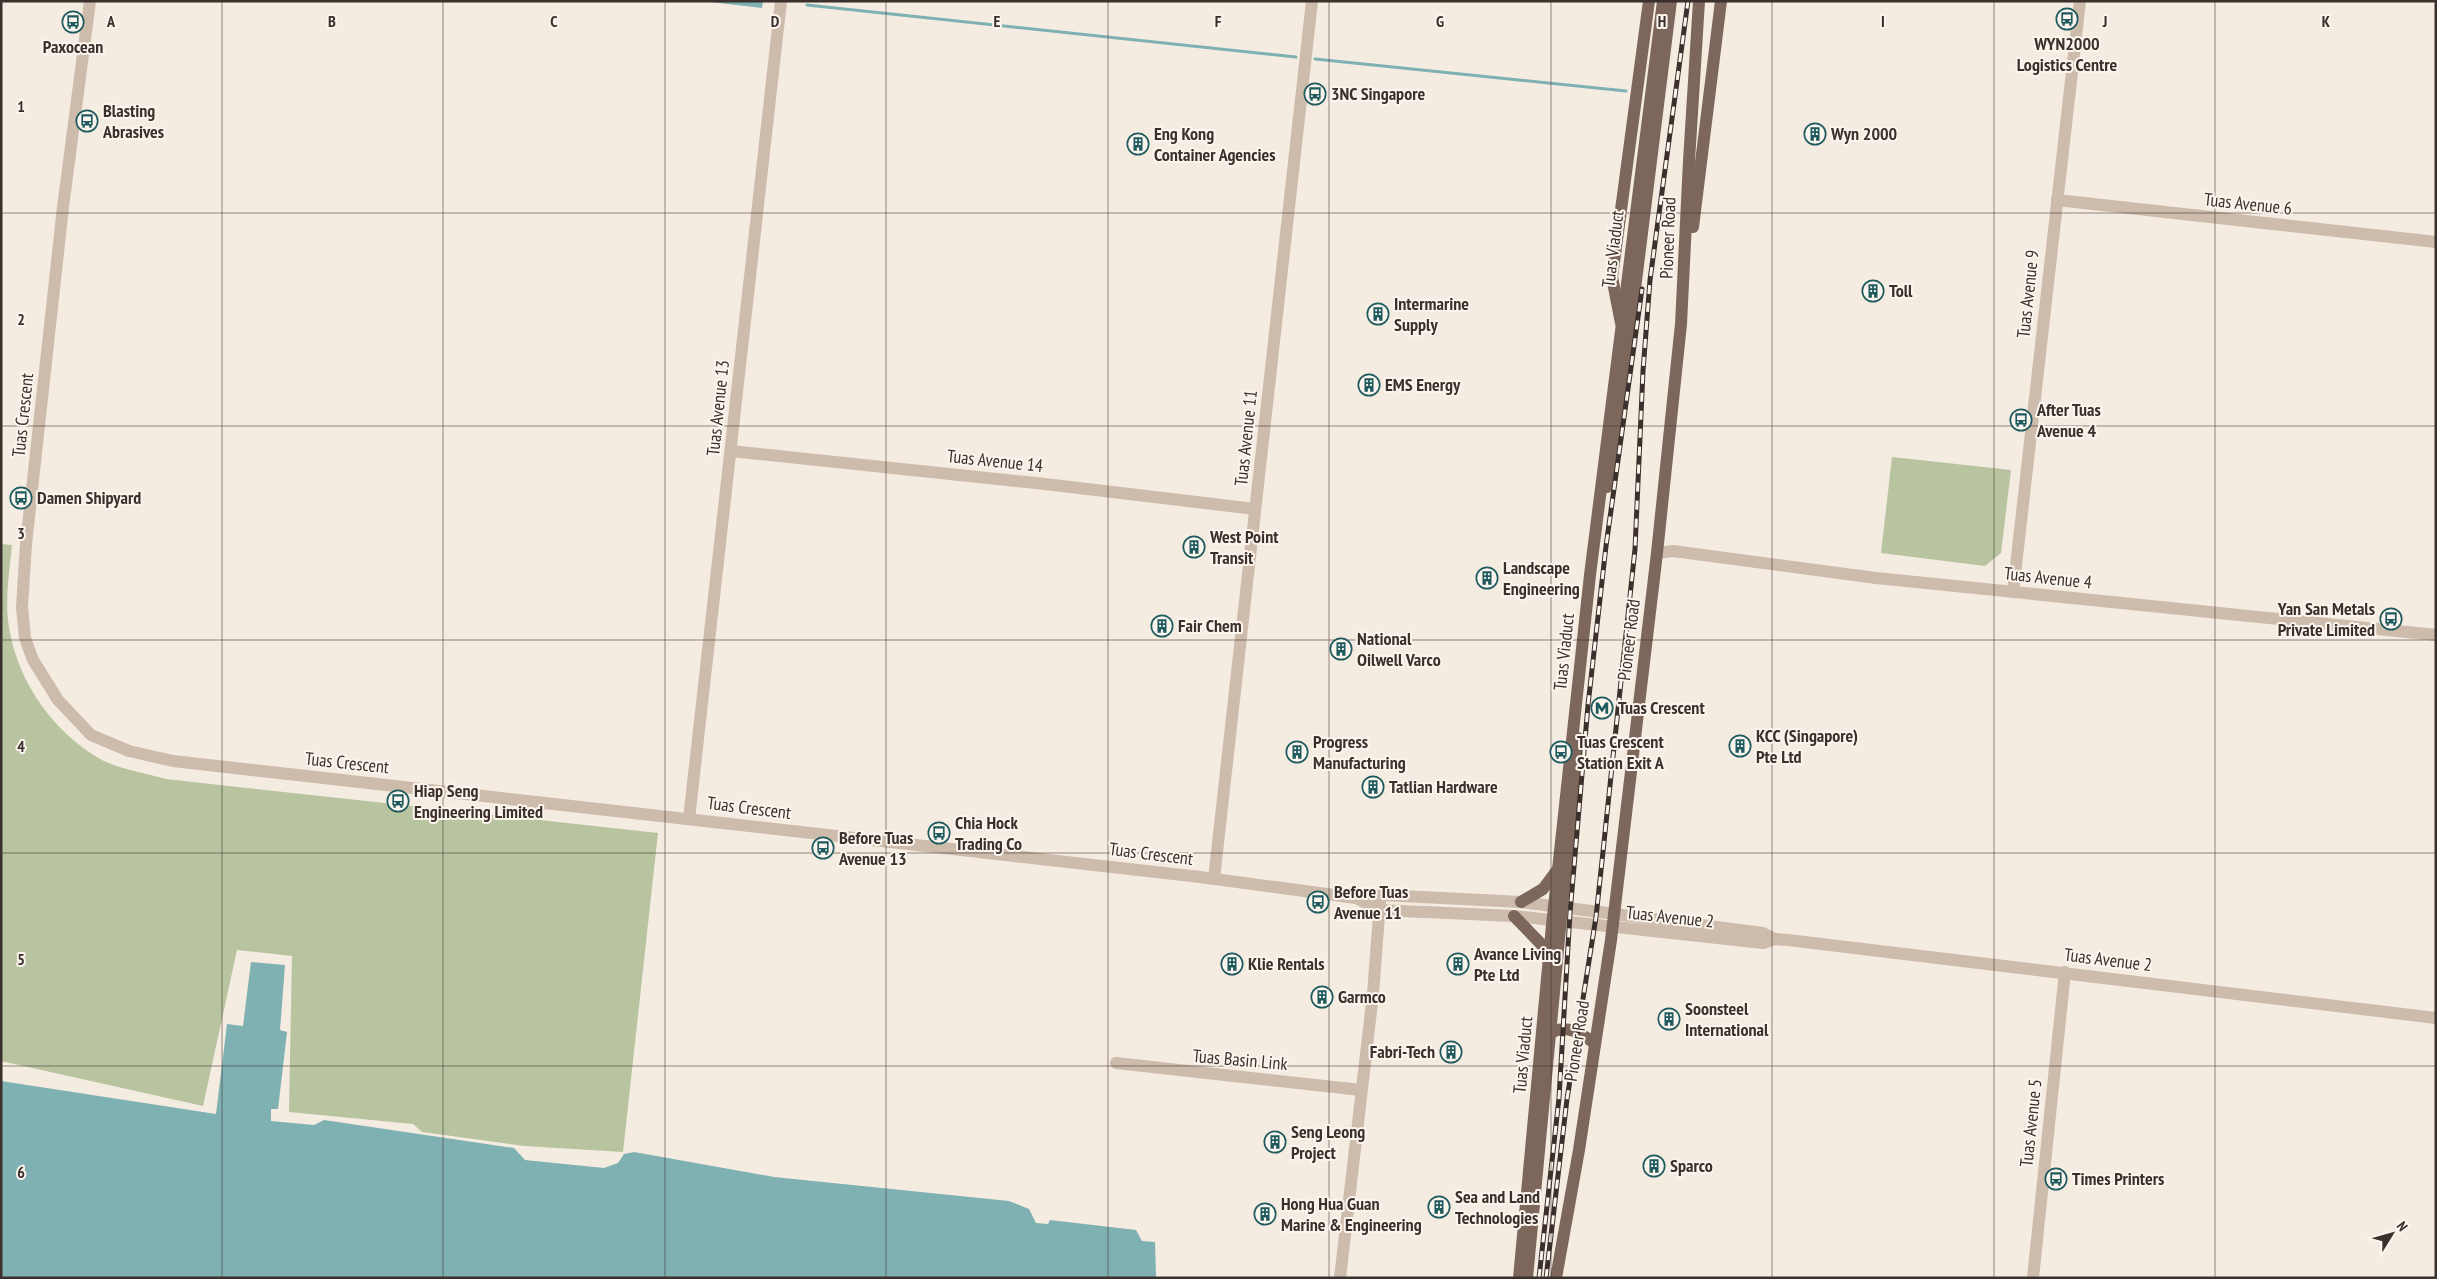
<svg xmlns="http://www.w3.org/2000/svg" width="2437" height="1279" font-family="'PT Sans Narrow',sans-serif">
<rect width="100%" height="100%" fill="#f4ebe1"/>
<g fill="#b8c4a0">
<path d="M1892 457 2011 470 2001 553 1985 566 1881 553Z"/>
<path d="M1 544 12 545C9 574 4 604 10 633 20 685 54 732 100 759 116 768 148 774 166 779L658 833 623 1152 524 1146 422 1132 413 1124 289 1112 292 956 237 950 203 1106 1 1061Z"/>
</g>
<g fill="#7fb0b2">
<path d="M702 1H763L762 8Z"/>
<path d="M251 962 285 965 280 1030 287 1032 278 1109H271V1121L314 1125 324 1120 514 1148 525 1160 604 1168 618 1163 624 1154 634 1152 774 1177 1009 1201 1029 1209 1036 1223 1048 1224 1050 1220 1136 1230 1142 1241 1155 1242 1156 1278H1V1081L216 1114 227 1024 243 1026Z"/>
</g>
<g fill="none" stroke-linecap="round" stroke-linejoin="round">
<g stroke="#7fb0b2" stroke-width="3">
<path d="M807 5 1296 57"/>
<path d="M1315 59 1626 91"/>
</g>
<g stroke="#cdbbac" stroke-width="12">
<path d="M90 1 63 207 26 544 22 607 25 638 33 660 58 700 91 735 129 751 173 761 1200 877 1356 898 1381 895 1521 902 1763 933 1775 939"/>
<path d="M2057 200 2436 242"/>
<path d="M731 451 1045 484 1255 509"/>
<path d="M1657 553 1673 551 1876 578 2436 635"/>
<path d="M2013 592 2080 1"/>
<path d="M689 819 781 1"/>
<path d="M1214 879 1312 1"/>
<path d="M1356 898 1379 910 1514 916 1763 943 1775 939 1788 940 2436 1018"/>
<path d="M1116 1063 1361 1090"/>
<path d="M1340 1278 1373 994 1380 902"/>
<path d="M2033 1278 2065 972"/>
</g>
<g stroke="#7d675c" stroke-width="12">
<path d="M1693 227 1721 1"/>
<path d="M1621 323 1612 277 1649 1"/>
<path d="M1607 487 1633 305 1671 1"/>
<path d="M1521 902 1543 889 1561 865"/>
<path d="M1514 916 1542 945 1551 963"/>
<path d="M1550 1033C1567 1024 1581 1033 1594 1043"/>
<path d="M1527 1278 1578 738"/>
<path d="M1556 1278 1579 1150 1611 940 1657 553 1681 324 1689 161 1699 1"/>
</g>
<g stroke="#3b302b" stroke-width="5">
<g id="rail">
<path d="M1539 1278 1559 1098 1570 913 1588 705 1606 546 1642 289"/>
<path d="M1546 1278 1567 1099 1596 917 1602 861 1635 549 1643 371 1650 280 1688 1"/>
</g>
</g>
<use href="#rail" stroke="#fbf5ee" stroke-width="3" stroke-dasharray="9" stroke-linecap="butt"/>
<path stroke="#7d675c" stroke-width="12" d="M1519 1278 1552 925 1590 575 1663 1"/>
</g>
<path fill="none" stroke="#3b302b" stroke-width="1" stroke-opacity="0.55" d="M222 1V1278M443 1V1278M665 1V1278M886 1V1278M1108 1V1278M1329 1V1278M1551 1V1278M1772 1V1278M1994 1V1278M2215 1V1278M1 213H2436M1 426H2436M1 640H2436M1 853H2436M1 1066H2436"/>
<defs>
<g id="bus-ring" transform="scale(1.125)"><circle r="9.5" fill="#fbf5ee" stroke="#1f5a5e" stroke-width="1.5"/><path d="M-5-6H5V4H4V6H2V4H-2V6H-4V4H-5ZM-3.5-4V0h7V-4ZM-3.5 1.2v1.5H-2V1.2ZM2 1.2v1.5H3.5V1.2Z" fill="#1f5a5e"/></g>
<g id="building-ring" transform="scale(1.125)"><circle r="9.5" fill="#fbf5ee" stroke="#1f5a5e" stroke-width="1.5"/><path d="M-4-6H4V6H1V3H-1V6H-4ZM-2.5-4.3h1.7v1.8h-1.7ZM.8-4.3h1.7v1.8H.8ZM-2.5-1h1.7V.8h-1.7ZM.8-1h1.7V.8H.8Z" fill="#1f5a5e"/></g>
<g id="metro-ring" transform="scale(1.125)"><circle r="9.5" fill="#fbf5ee" stroke="#1f5a5e" stroke-width="1.5"/><path d="M-5.5 5V-5H-3L0 0L3-5H5.5V5H3V-.5L0 4L-3-.5V5Z" fill="#1f5a5e"/></g>
</defs>
<g fill-rule="evenodd">
<use href="#bus-ring" x="2067" y="19"/>
<use href="#bus-ring" x="73" y="22"/>
<use href="#bus-ring" x="1315" y="94"/>
<use href="#bus-ring" x="87" y="121"/>
<use href="#building-ring" x="1815" y="134"/>
<use href="#building-ring" x="1138" y="144"/>
<use href="#building-ring" x="1873" y="291"/>
<use href="#building-ring" x="1378" y="314"/>
<use href="#building-ring" x="1369" y="385"/>
<use href="#bus-ring" x="2021" y="420"/>
<use href="#bus-ring" x="21" y="498"/>
<use href="#building-ring" x="1194" y="547"/>
<use href="#building-ring" x="1487" y="578"/>
<use href="#bus-ring" x="2391" y="619"/>
<use href="#building-ring" x="1162" y="626"/>
<use href="#building-ring" x="1341" y="649"/>
<use href="#metro-ring" x="1602" y="708"/>
<use href="#building-ring" x="1740" y="746"/>
<use href="#building-ring" x="1297" y="752"/>
<use href="#bus-ring" x="1561" y="752"/>
<use href="#building-ring" x="1373" y="787"/>
<use href="#bus-ring" x="398" y="801"/>
<use href="#bus-ring" x="939" y="833"/>
<use href="#bus-ring" x="823" y="848"/>
<use href="#bus-ring" x="1318" y="902"/>
<use href="#building-ring" x="1232" y="964"/>
<use href="#building-ring" x="1458" y="964"/>
<use href="#building-ring" x="1322" y="997"/>
<use href="#building-ring" x="1669" y="1019"/>
<use href="#building-ring" x="1451" y="1052"/>
<use href="#building-ring" x="1275" y="1142"/>
<use href="#building-ring" x="1654" y="1166"/>
<use href="#bus-ring" x="2056" y="1179"/>
<use href="#building-ring" x="1439" y="1207"/>
<use href="#building-ring" x="1265" y="1214"/>
</g>
<g text-anchor="middle" stroke-width="4" stroke-linejoin="round" paint-order="stroke">
<g font-size="18" font-weight="bold" fill="#3b302b" stroke="#fbf5ee" text-anchor="start">
<text x="2067" y="50" text-anchor="middle">WYN2000<tspan x="2067" dy="21">Logistics Centre</tspan></text>
<text x="73" y="53" text-anchor="middle">Paxocean</text>
<text x="1331" y="100">3NC Singapore</text>
<text x="103" y="117">Blasting<tspan x="103" dy="21">Abrasives</tspan></text>
<text x="1154" y="140">Eng Kong<tspan x="1154" dy="21">Container Agencies</tspan></text>
<text x="1831" y="140">Wyn 2000</text>
<text x="1889" y="297">Toll</text>
<text x="1394" y="310">Intermarine<tspan x="1394" dy="21">Supply</tspan></text>
<text x="1385" y="391">EMS Energy</text>
<text x="2037" y="416">After Tuas<tspan x="2037" dy="21">Avenue 4</tspan></text>
<text x="37" y="504">Damen Shipyard</text>
<text x="1210" y="543">West Point<tspan x="1210" dy="21">Transit</tspan></text>
<text x="1503" y="574">Landscape<tspan x="1503" dy="21">Engineering</tspan></text>
<text x="2375" y="615" text-anchor="end">Yan San Metals<tspan x="2375" dy="21">Private Limited</tspan></text>
<text x="1178" y="632">Fair Chem</text>
<text x="1357" y="645">National<tspan x="1357" dy="21">Oilwell Varco</tspan></text>
<text x="1618" y="714">Tuas Crescent</text>
<text x="1756" y="742">KCC (Singapore)<tspan x="1756" dy="21">Pte Ltd</tspan></text>
<text x="1313" y="748">Progress<tspan x="1313" dy="21">Manufacturing</tspan></text>
<text x="1577" y="748">Tuas Crescent<tspan x="1577" dy="21">Station Exit A</tspan></text>
<text x="1389" y="793">Tatlian Hardware</text>
<text x="414" y="797">Hiap Seng<tspan x="414" dy="21">Engineering Limited</tspan></text>
<text x="955" y="829">Chia Hock<tspan x="955" dy="21">Trading Co</tspan></text>
<text x="839" y="844">Before Tuas<tspan x="839" dy="21">Avenue 13</tspan></text>
<text x="1334" y="898">Before Tuas<tspan x="1334" dy="21">Avenue 11</tspan></text>
<text x="1474" y="960">Avance Living<tspan x="1474" dy="21">Pte Ltd</tspan></text>
<text x="1248" y="970">Klie Rentals</text>
<text x="1338" y="1003">Garmco</text>
<text x="1685" y="1015">Soonsteel<tspan x="1685" dy="21">International</tspan></text>
<text x="1435" y="1058" text-anchor="end">Fabri-Tech</text>
<text x="1291" y="1138">Seng Leong<tspan x="1291" dy="21">Project</tspan></text>
<text x="1670" y="1172">Sparco</text>
<text x="2072" y="1185">Times Printers</text>
<text x="1455" y="1203">Sea and Land<tspan x="1455" dy="21">Technologies</tspan></text>
<text x="1281" y="1210">Hong Hua Guan<tspan x="1281" dy="21">Marine &amp; Engineering</tspan></text>
</g>
<g font-size="18" fill="#3b302b" stroke="#fbf5ee">
<text transform="translate(2248 204) rotate(6)" y="6">Tuas Avenue 6</text>
<text transform="translate(1668 238) rotate(-88)" y="6">Pioneer Road</text>
<text transform="translate(1613 249) rotate(-83)" y="6">Tuas Viaduct</text>
<text transform="translate(2028 294) rotate(-84)" y="6">Tuas Avenue 9</text>
<text transform="translate(718 408) rotate(-84)" y="6">Tuas Avenue 13</text>
<text transform="translate(23 415) rotate(-84)" y="6">Tuas Crescent</text>
<text transform="translate(1246 438) rotate(-84)" y="6">Tuas Avenue 11</text>
<text transform="translate(995 461) rotate(6)" y="6">Tuas Avenue 14</text>
<text transform="translate(2048 578) rotate(6)" y="6">Tuas Avenue 4</text>
<text transform="translate(1629 640) rotate(-83)" y="6">Pioneer Road</text>
<text transform="translate(1564 652) rotate(-84)" y="6">Tuas Viaduct</text>
<text transform="translate(347 763) rotate(6)" y="6">Tuas Crescent</text>
<text transform="translate(749 808) rotate(7)" y="6">Tuas Crescent</text>
<text transform="translate(1151 854) rotate(7)" y="6">Tuas Crescent</text>
<text transform="translate(1670 917) rotate(6)" y="6">Tuas Avenue 2</text>
<text transform="translate(2108 960) rotate(7)" y="6">Tuas Avenue 2</text>
<text transform="translate(1577 1041) rotate(-81)" y="6">Pioneer Road</text>
<text transform="translate(1523 1055) rotate(-85)" y="6">Tuas Viaduct</text>
<text transform="translate(1240 1060) rotate(5)" y="6">Tuas Basin Link</text>
<text transform="translate(2031 1123) rotate(-84)" y="6">Tuas Avenue 5</text>
</g>
</g>
<g font-size="16" text-anchor="middle" font-weight="bold" fill="#3b302b" stroke="#fbf5ee" stroke-width="4" stroke-linejoin="round" paint-order="stroke">
<text x="111" y="27">A</text>
<text x="332" y="27">B</text>
<text x="554" y="27">C</text>
<text x="775" y="27">D</text>
<text x="997" y="27">E</text>
<text x="1218" y="27">F</text>
<text x="1440" y="27">G</text>
<text x="1662" y="27">H</text>
<text x="1883" y="27">I</text>
<text x="2105" y="27">J</text>
<text x="2326" y="27">K</text>
<text x="21" y="112">1</text>
<text x="21" y="325">2</text>
<text x="21" y="539">3</text>
<text x="21" y="752">4</text>
<text x="21" y="965">5</text>
<text x="21" y="1178">6</text>
</g>
<rect width="2437" height="1279" fill="none" stroke="#3b302b" stroke-width="5"/>
<g transform="translate(2392 1234) rotate(53)" stroke="#fbf5ee" stroke-width="4" paint-order="stroke">
<path d="M0-4L9 19L0 12L-9 19Z" fill="#3b302b"/>
<text y="-8" font-size="14" font-weight="bold" text-anchor="middle" fill="#3b302b">N</text>
</g>
</svg>
